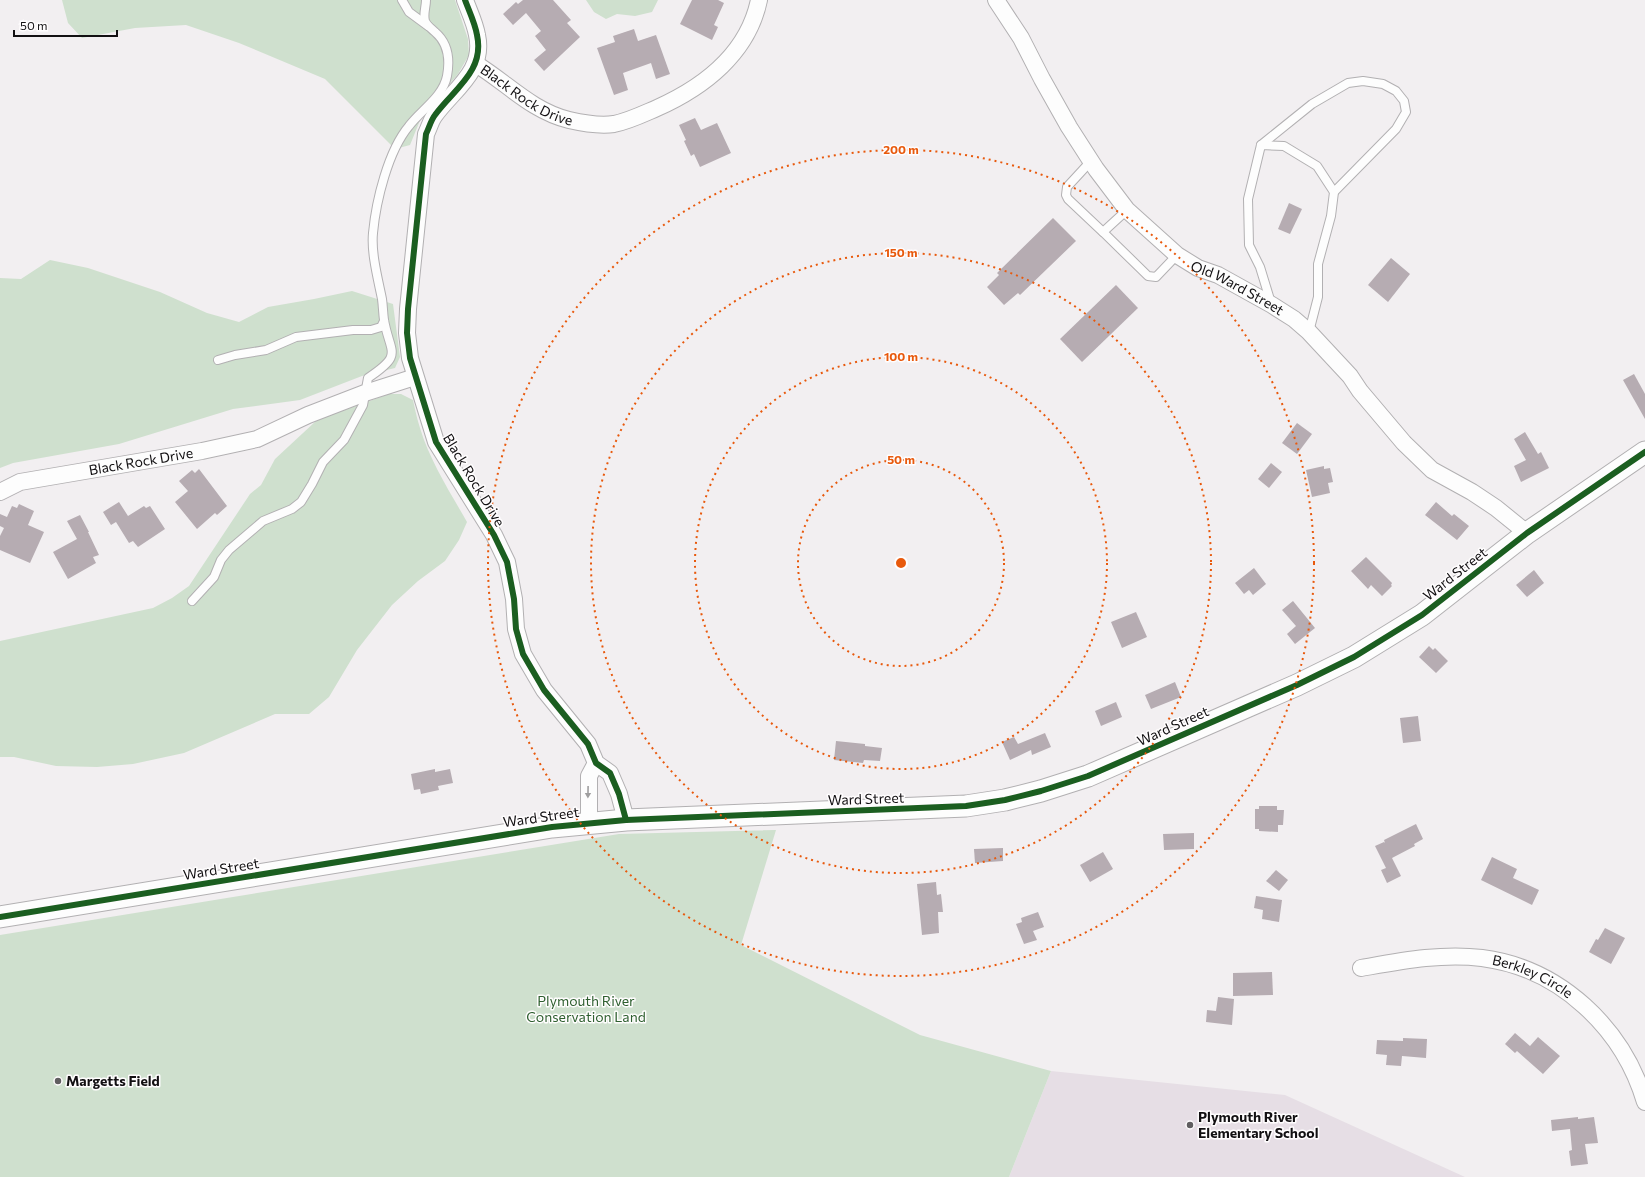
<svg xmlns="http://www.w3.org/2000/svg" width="1645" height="1177" font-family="Commissioner,sans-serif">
<rect width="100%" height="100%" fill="#f2eff1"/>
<path fill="#e6dee5" d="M1051 1071 1285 1095 1465 1177H1009Z"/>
<g fill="#cfe0ce">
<path d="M62 0H455L468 39 469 55 458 74 421 118 410 145 395 149 325 79 239 43 186 25 135 28 82 38 68 23Z"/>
<path d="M586 0H658L652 12 635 16 617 14 606 19 594 12Z"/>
<path d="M50 260 88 268 160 292 207 313 239 322 268 307 314 299 352 291 393 304 400 357 395 368 362 376 300 400 233 409 119 444 13 463 0 468V278L21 279Z"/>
<path d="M389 394H401L413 400C415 409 417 419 420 428 430 461 450 492 467 522L459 540 445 561 418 581 392 605 357 650 329 697 309 714H275L184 753 133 764 97 767 56 766 14 757H0V641L153 608 172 598 189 586 250 494 261 485 275 459 317 420Z"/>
<path d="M776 830 741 945 920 1035 1051 1071 1009 1177H0V935L619 834Z"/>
</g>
<g fill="#b6acb2">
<path d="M523 0H553L571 20 567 23 580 37 544 71 534 60 546 50 535 36 541 31 526 13 513 25 503 14 516 2 518 4Z"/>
<path d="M692 0H718L724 3 714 25 718 27 712 40 680 24Z"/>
<path d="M634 29 638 41 656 35 670 74 656 79 651 63 623 73 628 90 614 95 597 48 615 42 613 36Z"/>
<path d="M695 118 701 130 717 123 731 153 700 167 694 154 691 156 684 141 686 140 679 125Z"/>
<path d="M1289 203 1302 209 1290 234 1278 229Z"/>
<path d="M1053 218 1076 241 1020 295 1018 293 1004 305 987 287 999 275 997 273Z"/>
<path d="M1391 258 1410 274 1388 302 1368 285Z"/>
<path d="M1116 285 1138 308 1082 362 1060 339Z"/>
<path d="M1634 374 1645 394V419L1623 380Z"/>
<path d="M1297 423 1312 434 1297 454 1282 443Z"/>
<path d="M1525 432 1538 454 1541 452 1549 468 1521 482 1514 466 1526 460 1514 439Z"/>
<path d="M1271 463 1282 472 1269 488 1258 479Z"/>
<path d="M1324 466V469L1330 468 1333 482 1328 483 1330 493 1312 497 1306 470Z"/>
<path d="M199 469 227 506 217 515 215 513 197 529 175 502 188 491 179 481 192 470 195 473Z"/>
<path d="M119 502 128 516 144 506 146 508 150 506 165 529 138 547 133 541 129 543 116 522 111 525 103 512Z"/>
<path d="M1436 502 1452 516 1454 514 1469 526 1457 540 1425 515Z"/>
<path d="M19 504 34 511 28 525 44 532 30 563 0 550V536L4 528 0 526V514L7 517 12 506 17 508Z"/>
<path d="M80 515 89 532H88L99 555 93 557 96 563 68 579 53 552 77 539 67 521Z"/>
<path d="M1366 557 1392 583 1391 585 1392 586 1382 596 1371 585 1368 589 1351 571Z"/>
<path d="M1254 568 1266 584 1253 595 1249 590 1244 594 1235 583Z"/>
<path d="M1534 570 1544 583 1527 597 1516 585Z"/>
<path d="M1293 601 1315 628 1295 644 1287 634 1296 626 1282 610Z"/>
<path d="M1136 612 1147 637 1122 648 1111 622Z"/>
<path d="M1429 646 1433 650 1435 648 1448 661 1436 673 1419 657Z"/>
<path d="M1175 682 1181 697 1151 709 1145 695Z"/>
<path d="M1116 702 1122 717 1101 726 1095 711Z"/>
<path d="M1418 716 1421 741 1403 743 1400 718Z"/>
<path d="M1045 733 1051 747 1032 755 1031 750 1010 760 1002 742 1014 737 1018 744Z"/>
<path d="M836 741 865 744V746L882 748 880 761 864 760 863 763 834 760Z"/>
<path d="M435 769V772L450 769 453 783 438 786 439 790 421 794 420 789 414 790 411 774Z"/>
<path d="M1259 806H1277V810H1284L1283 825H1278V832L1259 831V829H1255V809H1259Z"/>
<path d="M1416 824 1423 839 1414 844 1415 846 1392 858 1401 876 1387 883 1381 870 1386 868 1375 846 1384 842 1385 843 1384 840Z"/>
<path d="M1194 833V849L1164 850 1163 834Z"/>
<path d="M1003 848V861L975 863 974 849Z"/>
<path d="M1103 852 1113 869 1090 882 1080 865Z"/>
<path d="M1492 857 1517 869 1513 878 1539 890 1532 905 1481 880Z"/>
<path d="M1276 870 1288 880 1279 891 1266 881Z"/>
<path d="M936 882 937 895 941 894 943 912H938L939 933 922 935 917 884Z"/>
<path d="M1256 896 1282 900 1279 922 1262 919 1263 910 1254 908Z"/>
<path d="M1038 912 1044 927 1033 931 1037 940 1024 944 1016 924 1022 922 1021 918Z"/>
<path d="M1605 928 1625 938 1611 964 1589 952 1596 939 1598 940Z"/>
<path d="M1272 972 1273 995 1233 996V973Z"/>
<path d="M1218 997 1234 999 1232 1025 1206 1022 1207 1010 1216 1011Z"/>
<path d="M1515 1033 1530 1046 1538 1037 1560 1056 1543 1074 1517 1051 1515 1053 1505 1044Z"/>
<path d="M1403 1038 1427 1039 1426 1058 1402 1056 1401 1066 1386 1065 1387 1055 1376 1054 1377 1040 1403 1041Z"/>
<path d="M1578 1117V1119L1594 1117 1598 1143 1585 1144 1588 1164 1571 1166 1569 1151 1572 1150 1570 1129 1552 1131 1551 1120Z"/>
</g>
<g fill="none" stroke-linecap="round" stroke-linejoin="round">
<g stroke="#b2b0b2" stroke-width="10">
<g id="service">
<path d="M402 0 409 12 428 26"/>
<path d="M1261 145 1312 104 1348 83 1363 81 1383 84 1396 91 1404 101 1406 112 1396 129 1334 192"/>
<path d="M1091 161 1067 187 1066 195 1068 199 1103 232 1127 210"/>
<path d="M1103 232 1148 276 1156 277 1177 255"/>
<path d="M1271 303 1260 267 1249 245 1248 199 1261 145 1284 146 1317 166 1334 192 1331 216 1318 264V297L1309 332"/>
<path d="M218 360 235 355 266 350 296 337 353 330H371L381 327 384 321"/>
<path d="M192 601 214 577 221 560 229 550 263 521 292 509 301 502 312 484 323 462 344 440 363 405 368 378C404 354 390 354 384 320 383 313 383 306 382 299 378 279 371 253 373 233 376 201 388 151 409 126 421 110 443 97 447 76 450 60 448 43 435 32 431 28 427 26 425 21 423 14 426 7 426 0"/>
</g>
</g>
<g stroke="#b2b0b2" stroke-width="18">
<g id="minor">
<path d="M465 0C469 11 475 23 477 35 485 71 454 89 435 115 431 120 429 128 426 134L408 309 407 333 410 358 436 442 494 535 507 562 514 599 516 629 523 654 544 690 588 744 596 763 610 773 619 794 626 820"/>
<path id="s1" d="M996 0 1021 38 1042 79 1069 127 1096 169 1127 210 1177 255 1198 268 1218 275 1272 305 1294 319 1309 332 1350 376 1360 391 1404 443 1432 470 1472 492 1496 508 1527 533"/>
<path id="s2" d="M476 64C507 83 532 111 569 120 582 123 600 126 614 124 629 121 643 114 657 108 704 87 748 53 759 0"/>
<path id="s3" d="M0 492 20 482 202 451 257 439 308 415 365 393 415 377"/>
<path d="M589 823V776L596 763"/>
<path id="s4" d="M1361 968C1401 961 1441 953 1482 958 1560 968 1623 1028 1645 1102"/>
</g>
</g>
<g stroke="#b2b0b2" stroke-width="23">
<path id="tertiary" d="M0 917 552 827 626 820 966 806 1005 800 1041 791 1088 776 1297 685 1354 657 1422 615 1527 533 1645 452"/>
</g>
<use href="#service" stroke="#fdfdfd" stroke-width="8"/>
<use href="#minor" stroke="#fdfdfd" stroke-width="16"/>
<use href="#tertiary" stroke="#fdfdfd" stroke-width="21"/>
<g stroke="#fffdfe" stroke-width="8">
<g id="cycleway">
<path d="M465 0C469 11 475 23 477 35 485 71 454 89 435 115 431 120 429 128 426 134L408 309 407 333 410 358 436 442 494 535 507 562 514 599 516 629 523 654 544 690 588 744 596 763 610 773 619 794 626 820"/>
<path d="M0 917 552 827 626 820 966 806 1005 800 1041 791 1088 776 1297 685 1354 657 1422 615 1527 533 1645 452"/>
</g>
</g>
<use href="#cycleway" stroke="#1b5e20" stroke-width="6"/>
</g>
<defs><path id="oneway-solid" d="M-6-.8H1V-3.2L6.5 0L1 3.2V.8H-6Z"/></defs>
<use fill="#9f9e9f" href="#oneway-solid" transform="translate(588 792) rotate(91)"/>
<g fill="none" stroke="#e8590c" stroke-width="2" stroke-dasharray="2 4">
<circle cx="901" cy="563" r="103"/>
<circle cx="901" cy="563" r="206"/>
<circle cx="901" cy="563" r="310"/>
<circle cx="901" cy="563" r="413"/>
</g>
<g fill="#605e60" stroke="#fffdfe" stroke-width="1.5">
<circle cx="58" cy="1081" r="4"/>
<circle cx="1190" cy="1125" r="4"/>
</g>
<g text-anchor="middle" stroke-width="3" stroke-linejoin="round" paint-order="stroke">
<g font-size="14" fill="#121012" stroke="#fffdfe">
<text dy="5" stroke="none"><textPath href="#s2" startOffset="60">Black Rock Drive</textPath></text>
<text dy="5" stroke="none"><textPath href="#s1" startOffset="384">Old Ward Street</textPath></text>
<text dy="5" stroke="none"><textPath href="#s3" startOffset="145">Black Rock Drive</textPath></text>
<text transform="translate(474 480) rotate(59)" y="5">Black Rock Drive</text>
<text transform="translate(1455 574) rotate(-38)" y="5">Ward Street</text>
<text transform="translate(1173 726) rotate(-24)" y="5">Ward Street</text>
<text transform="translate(866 799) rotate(-2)" y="5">Ward Street</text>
<text transform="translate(541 817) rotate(-8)" y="5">Ward Street</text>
<text transform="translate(221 869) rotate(-9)" y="5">Ward Street</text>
<text dy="5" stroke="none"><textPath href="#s4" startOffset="176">Berkley Circle</textPath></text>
</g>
<g font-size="14" fill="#2e5f2f" stroke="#fffdfe">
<text x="586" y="1006">Plymouth River<tspan x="586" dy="16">Conservation Land</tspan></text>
</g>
<g font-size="14" font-weight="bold" fill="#121012" stroke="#fffdfe" text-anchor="start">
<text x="66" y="1086">Margetts Field</text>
<text x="1198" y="1122">Plymouth River<tspan x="1198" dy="16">Elementary School</tspan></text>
</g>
</g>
<circle cx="901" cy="563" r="6" fill="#e8590c" stroke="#fffdfe" stroke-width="2"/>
<g font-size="12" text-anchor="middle" font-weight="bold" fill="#e8590c" stroke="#fffdfe" stroke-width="3" stroke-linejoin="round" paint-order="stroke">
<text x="901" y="154">200 m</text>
<text x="901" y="257">150 m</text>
<text x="901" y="361">100 m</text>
<text x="901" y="464">50 m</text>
</g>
<path d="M14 30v6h103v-6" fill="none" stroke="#121012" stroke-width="2"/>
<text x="20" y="30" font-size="12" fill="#121012" stroke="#fffdfe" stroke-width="3" paint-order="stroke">50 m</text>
</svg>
